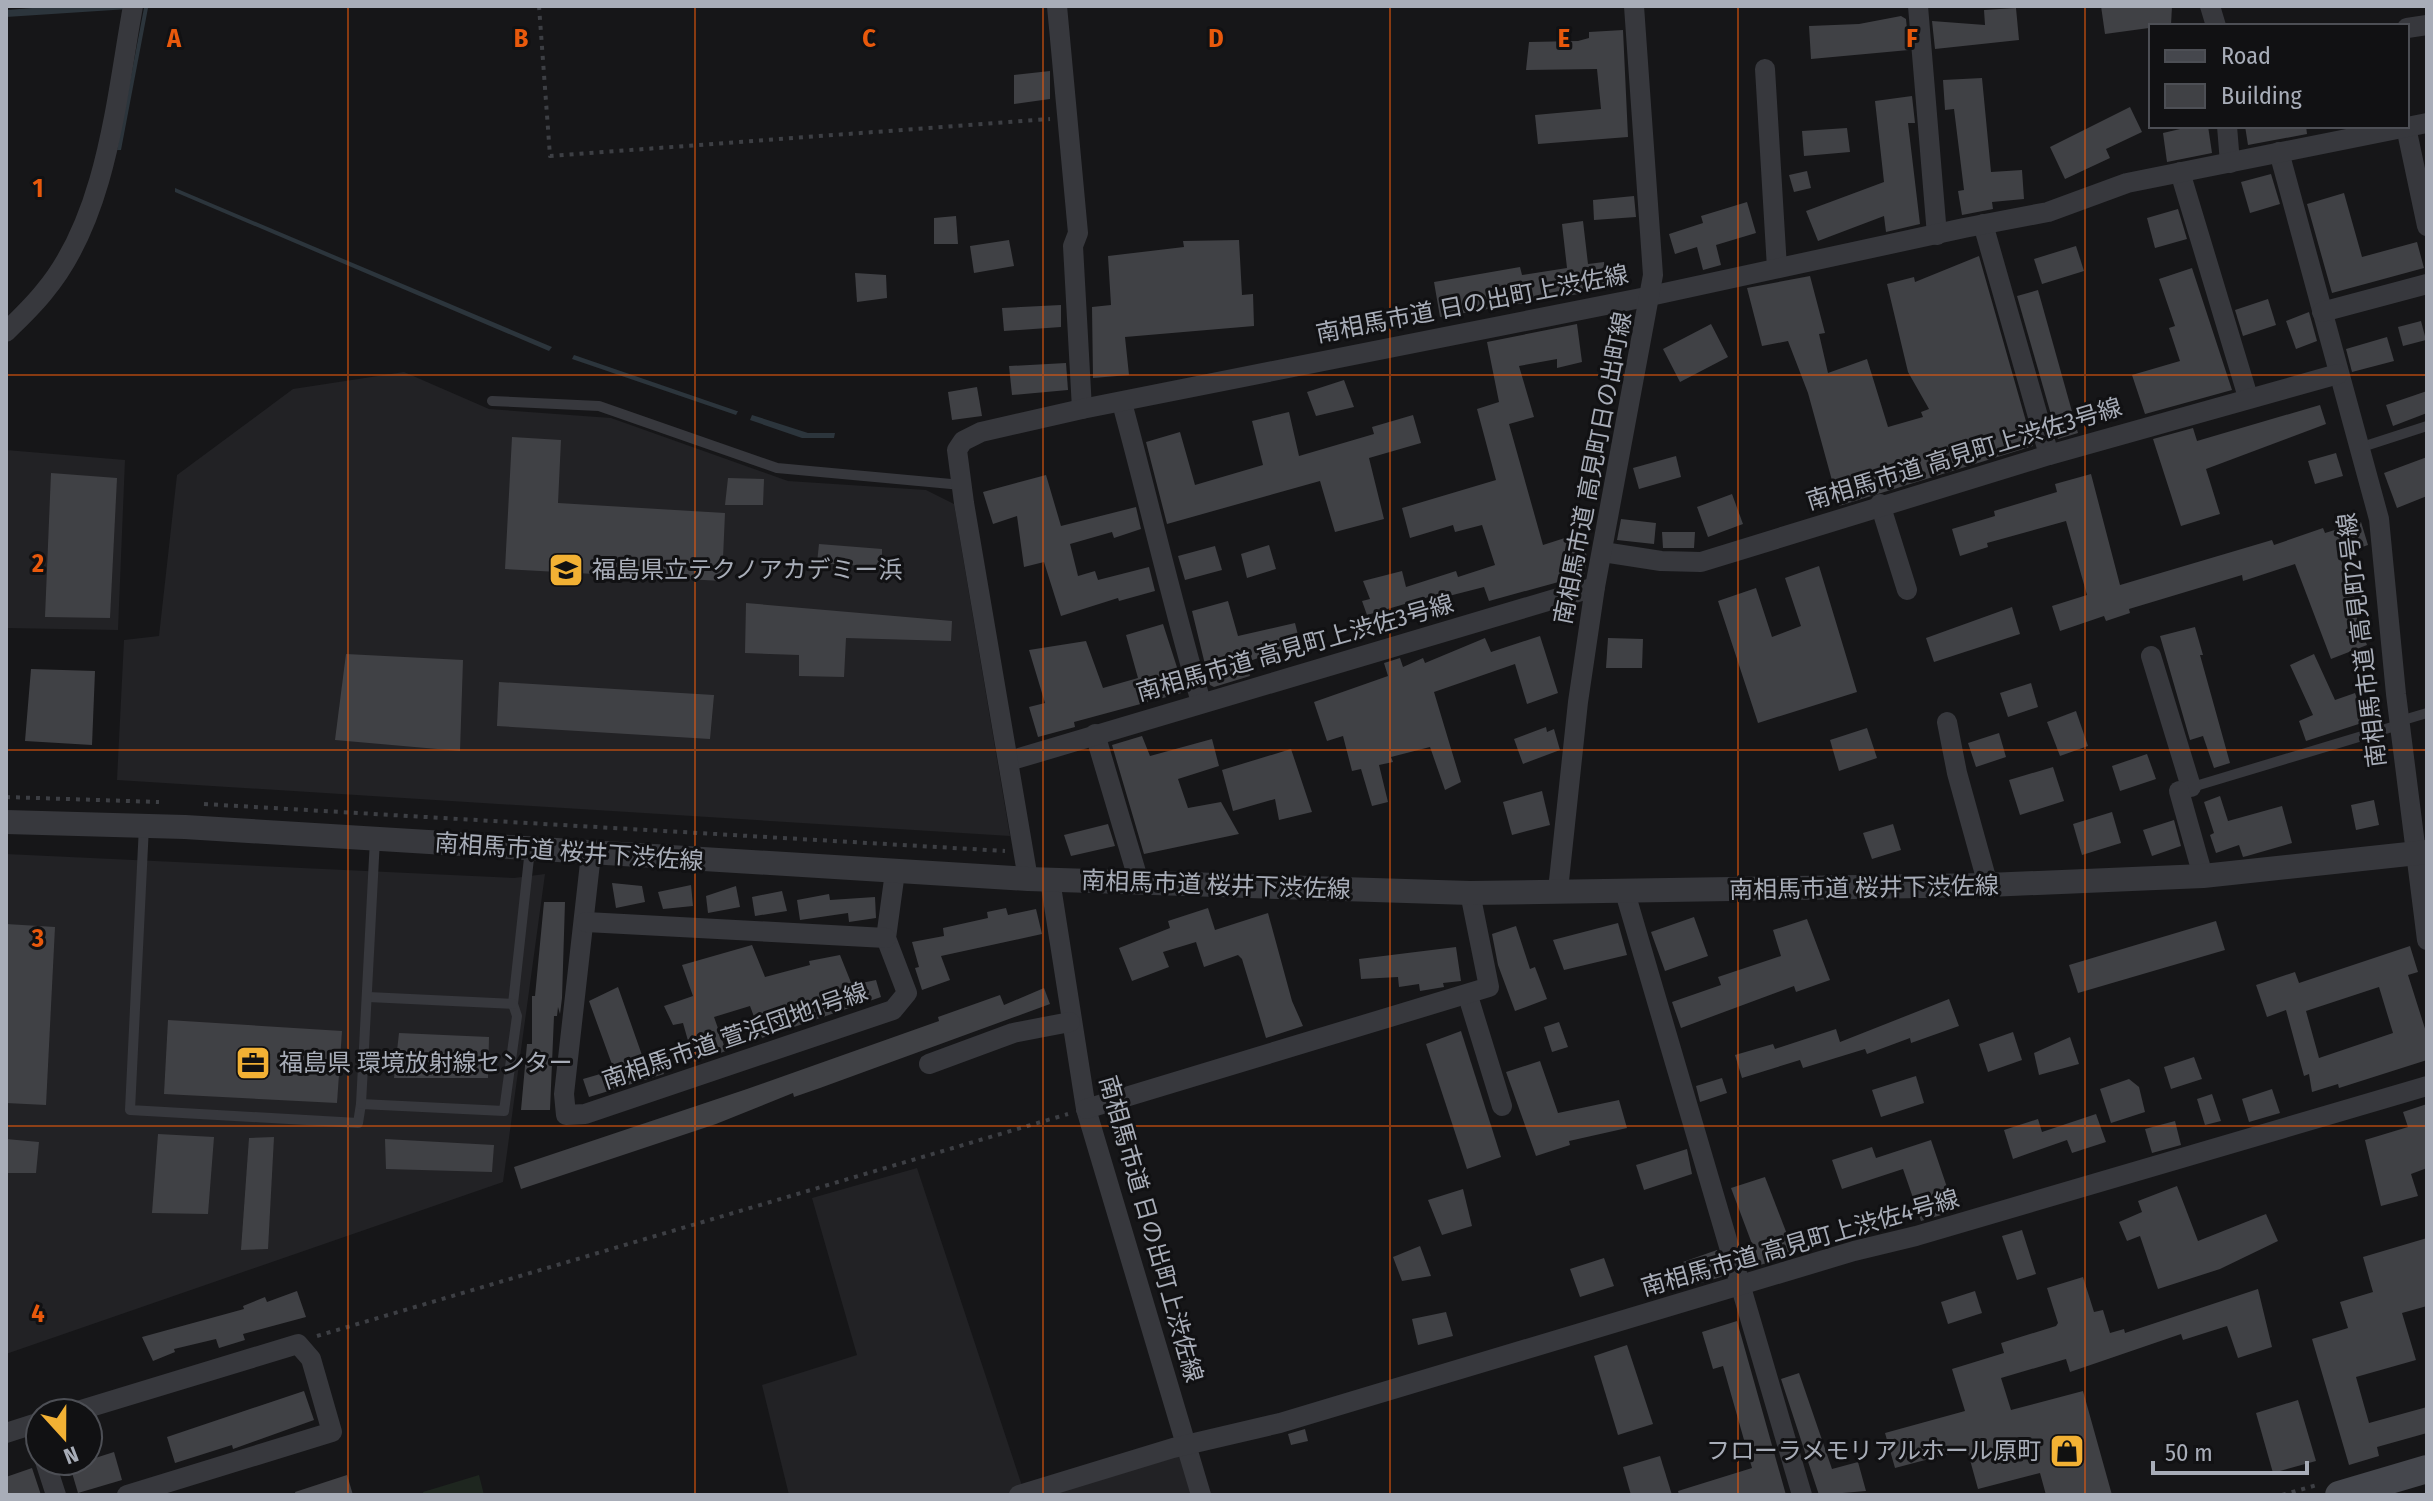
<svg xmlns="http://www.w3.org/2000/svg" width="2433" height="1501" font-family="'Fira Sans Condensed','Noto Sans JP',sans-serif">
<rect width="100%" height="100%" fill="#161618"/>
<g fill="#222225">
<path d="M404 372 489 409 611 418 788 481 926 490 954 504 1010 836 117 780 124 640 159 636 177 475 293 389Z"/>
<path d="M6 450 125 460 118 630 6 628Z"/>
<path d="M6 854 514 878 545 874 503 1182 6 1354Z"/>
<path d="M917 1168 1025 1495H789L762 1385 857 1355 812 1198Z"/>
<path d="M1180 1455 1192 1495H1046Z"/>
</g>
<path fill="#1e261f" d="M479 1475 484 1495H424L423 1492Z"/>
<g fill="#2c353c">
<path d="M58 6H155L148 8 121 150H117L144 8 6 17V10Z"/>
<path d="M175 188 552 347 549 351 175 192Z"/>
<path d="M574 355 737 411H738L736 415 572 359Z"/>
<path d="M752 415 808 433H835L834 438H802L750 420Z"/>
</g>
<g fill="#404145" fill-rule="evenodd">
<path d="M2101 6H2172L2171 25 2105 34Z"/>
<path d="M2016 8 2019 40 1935 49 1932 21 1985 25 1984 10Z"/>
<path d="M1901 16 1906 19 1909 50 1811 59 1809 26 1859 24Z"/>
<path d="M1623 30 1628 137 1538 144 1535 115 1601 109 1597 69 1526 70 1529 42 1578 41 1589 38V32Z"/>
<path d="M1050 71V99L1014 104V75Z"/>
<path d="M1982 78 1991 172 2022 170 2024 199 1992 202 1993 209 1962 215 1958 191 1964 190 1954 109 1945 110 1943 80Z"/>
<path d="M1912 96 1915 123H1908L1920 224 1886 232 1884 216 1818 241 1806 211 1884 182 1875 101Z"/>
<path d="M2130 107 2142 132 2106 149 2110 158 2065 179 2050 147Z"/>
<path d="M2193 126H2208L2212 153 2167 162 2163 133Z"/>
<path d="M2245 126H2306L2307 134 2248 145Z"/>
<path d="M1847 128 1850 152 1804 156 1802 131Z"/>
<path d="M1807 171 1811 188 1794 192 1789 175Z"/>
<path d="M2271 174 2280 204 2250 213 2241 182Z"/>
<path d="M2344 193 2362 257 2417 242 2424 268 2332 293 2307 204Z"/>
<path d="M1634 196 1636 217 1594 220 1593 200Z"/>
<path d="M1747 202 1756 233 1716 245 1721 265 1703 270 1697 247 1675 254 1669 234 1703 223 1701 216Z"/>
<path d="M2178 209 2187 239 2155 248 2147 218Z"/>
<path d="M956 216 958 244H934V218Z"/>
<path d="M1583 221 1588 264 1604 262 1608 289 1440 317 1434 282 1520 267 1522 275 1567 268 1562 224Z"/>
<path d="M1009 240 1014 266 974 273 970 246Z"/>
<path d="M1239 240 1242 295 1253 294 1254 326 1125 337 1129 375 1093 378 1092 307 1111 305 1108 256 1184 247 1183 241Z"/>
<path d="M2076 246 2084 271 2042 284 2034 259Z"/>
<path d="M1979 256 2033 446 1839 506 1808 393 1788 341 1762 346 1747 288 1810 276 1825 333 1819 334 1828 373 1867 359 1888 427 1923 417 1921 412 1929 409 1908 372 1887 284 1914 277 1915 282Z"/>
<path d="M2192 268 2232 390 2145 414 2132 375 2180 361 2169 328 2175 326 2159 279Z"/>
<path d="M855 273 886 275 887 298 857 302Z"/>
<path d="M2038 290 2078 433 2058 439 2017 296Z"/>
<path d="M2268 299 2276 325 2243 336 2235 310Z"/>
<path d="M1061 305V327L1004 331 1002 308Z"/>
<path d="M2309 312 2317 341 2296 349 2286 321Z"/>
<path d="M2421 321 2426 340 2403 346 2398 327Z"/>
<path d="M1577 324 1582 362 1557 368V359L1519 366 1534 417 1509 424 1543 545 1571 536 1573 542 1582 539 1587 557 1584 575 1489 601 1484 587 1441 598 1439 594 1367 615 1362 601 1370 599 1363 581 1402 571 1406 587 1456 571 1458 577 1495 565 1482 525 1455 532 1453 525 1410 538 1402 508 1496 480 1477 409 1499 402 1487 342Z"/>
<path d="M1711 324 1728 357 1680 382 1663 349Z"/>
<path d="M2387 337 2394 361 2352 372 2346 349Z"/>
<path d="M1066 363 1068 390 1012 395 1009 366Z"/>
<path d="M1344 380 1354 407 1316 416 1307 392Z"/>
<path d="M977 387 982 416 952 420 948 392Z"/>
<path d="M2427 391V413L2393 426 2386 405Z"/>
<path d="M2320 405 2326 424 2206 469 2220 514 2181 526 2153 439 2193 428 2197 441Z"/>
<path d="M1289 412 1299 456 1374 434 1372 427 1413 415 1421 443 1369 458 1384 519 1335 532 1320 481 1167 524 1146 442 1180 432 1195 485 1263 465 1252 421Z"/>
<path d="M512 437 561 440 558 503 725 513 722 581 505 569Z"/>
<path d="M2336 453 2343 476 2315 484 2308 461Z"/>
<path d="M1676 456 1681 477 1639 489 1633 468Z"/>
<path d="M2427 457V496L2397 508 2384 473Z"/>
<path d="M51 473 117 478 110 618 45 617Z"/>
<path d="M2091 474 2120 585 2272 540 2274 545 2323 528 2325 533 2361 522 2368 545 2339 555 2356 601 2351 603 2367 645 2331 659 2295 564 2243 581 2242 575 2129 609 2130 613 2106 621 2104 616 2060 631 2052 606 2087 595 2066 521 1987 543 1988 547 1960 556 1952 529 1995 516 1994 511 2057 492 2055 484Z"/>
<path d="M1046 475 1061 526 1136 507 1141 529 1114 538 1112 532 1070 544 1078 576 1095 571 1098 580 1149 567 1155 591 1119 601 1118 598 1061 616 1044 562 1024 567 1017 516 993 524 983 492Z"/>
<path d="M728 478 764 479 763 505H725Z"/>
<path d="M1732 494 1743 524 1708 537 1697 507Z"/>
<path d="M1621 519 1656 523 1654 544 1617 540Z"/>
<path d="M1662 532H1695L1694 548H1663Z"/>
<path d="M819 544 882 549V567L817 563Z"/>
<path d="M1269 545 1276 569 1247 578 1241 554Z"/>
<path d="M1215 546 1222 570 1185 580 1178 556Z"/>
<path d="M1819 566 1857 692 1758 723 1718 601 1756 588 1772 637 1801 626 1785 578Z"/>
<path d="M1228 601 1238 636 1295 623 1300 643 1247 662 1250 676 1214 687 1210 685 1192 611Z"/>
<path d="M746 603 952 621 951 641 846 638 844 677 799 676V655L745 653Z"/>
<path d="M2012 607 2020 634 1934 662 1926 638Z"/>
<path d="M1163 624 1185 692 1074 722 1075 727 1038 737 1029 707 1045 703 1029 650 1086 641 1103 688 1138 678 1126 635Z"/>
<path d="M2195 627 2203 655H2200L2230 763 2214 768 2203 736 2190 740 2160 636Z"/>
<path d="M1540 636 1558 693 1527 704 1515 664 1434 692 1461 782 1445 790 1430 747 1391 757 1393 762 1379 765 1388 802 1372 806 1361 769 1352 771 1343 736 1327 741 1314 702 1388 676 1384 663 1400 658 1403 667 1423 658 1425 663 1485 638 1491 652Z"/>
<path d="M1608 638 1643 639 1642 668H1606Z"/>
<path d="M346 654 463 660 460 751 335 740Z"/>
<path d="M2314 654 2335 700 2355 693 2365 722 2306 741 2299 721 2313 715 2290 665Z"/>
<path d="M31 669 95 671 92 745 25 741Z"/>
<path d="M499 682 714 695 710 739 497 726Z"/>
<path d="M2031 683 2038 707 2008 717 2000 693Z"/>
<path d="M2076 711 2088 746 2060 756 2047 722Z"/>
<path d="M1546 727 1547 732 1554 729 1560 750 1523 764 1514 739Z"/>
<path d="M1867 728 1877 758 1839 771 1830 740Z"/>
<path d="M1999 733 2006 757 1976 767 1968 743Z"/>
<path d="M1142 736 1150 756 1212 739 1219 766 1178 779 1188 808 1221 802 1239 834 1144 854 1112 745Z"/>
<path d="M1291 749 1312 812 1279 820 1275 799 1233 811 1222 770Z"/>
<path d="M2147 754 2156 779 2120 791 2112 766Z"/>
<path d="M2053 767 2064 801 2020 815 2009 780Z"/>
<path d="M1542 791 1550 825 1512 835 1503 802Z"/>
<path d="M2220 796 2228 821 2282 806 2292 843 2247 856 2243 857 2239 845 2216 853 2210 835 2214 833 2204 802Z"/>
<path d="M2374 800 2379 825 2356 830 2351 805Z"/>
<path d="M2112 812 2121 843 2082 855 2073 824Z"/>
<path d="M2174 820 2181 846 2152 856 2143 830Z"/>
<path d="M1108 824 1115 846 1071 856 1064 835Z"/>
<path d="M1893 824 1901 850 1872 859 1863 833Z"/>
<path d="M612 883 642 886 645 902 616 908Z"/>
<path d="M691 885 693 906 663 909 658 892Z"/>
<path d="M736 886 740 907 708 913 706 896Z"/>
<path d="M782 891 787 911 755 916 752 897Z"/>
<path d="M829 894 830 900 875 897 876 918 849 922 848 913 800 920 797 900Z"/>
<path d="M544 902H565L562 998 560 1014 558 1007 557 1016H554L550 1110H521L527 1044H532V996H535Z"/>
<path d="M1006 908 1008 915 1036 909 1042 934 941 956 950 980 922 990 915 968 919 967 912 942 944 936 943 928 988 918 987 912Z"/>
<path d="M1208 908 1215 930 1268 913 1292 1001 1303 1026 1266 1038 1242 959 1238 955 1204 967 1196 942 1163 952 1169 967 1132 981 1119 948 1170 928 1168 921Z"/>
<path d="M1694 917 1708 956 1665 971 1651 932Z"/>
<path d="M1807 919 1830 980 1796 992 1794 986 1681 1028 1672 1002 1721 985 1718 977 1781 956 1773 930Z"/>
<path d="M2216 921 2225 950 2078 993 2069 965Z"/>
<path d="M1618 923 1627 955 1564 970 1553 940Z"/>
<path d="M6 924 55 927 46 1105 6 1103Z"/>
<path d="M1516 926 1530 969 1535 967 1547 999 1515 1011 1498 965 1492 934Z"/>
<path d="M752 945 765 977 810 965 809 961 840 955 852 985 876 980 881 997 762 1038 750 1006 714 1017 726 1051 694 1062 683 1023 673 1025 664 1006 693 996 682 965Z"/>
<path d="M2410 946 2418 972 2408 975 2427 1035V1060L2339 1088 2338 1084 2312 1092 2309 1074 2304 1076 2286 1010 2267 1017 2256 985 2295 972 2299 983ZM2379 987 2393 1033 2319 1058 2306 1011Z"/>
<path d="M1456 947 1461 981 1443 983 1444 987 1420 991 1419 984 1399 987 1398 977 1361 979 1359 959Z"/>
<path d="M618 987 643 1058 658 1055 664 1074 589 1097 583 1079 614 1070 589 1001Z"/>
<path d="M1044 988 1050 1004 820 1088 794 1097 793 1093 716 1124 521 1189 514 1167 747 1089 939 1021 938 1017 1000 995 1004 1005Z"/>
<path d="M1949 999 1959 1026 1911 1043 1910 1038 1867 1054 1865 1049 1803 1068 1800 1060 1742 1078 1735 1055 1773 1044 1775 1049 1836 1029 1840 1042Z"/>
<path d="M168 1020 342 1031 337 1103 164 1094Z"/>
<path d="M1559 1022 1568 1047 1552 1052 1544 1027Z"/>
<path d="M1461 1031 1501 1157 1467 1169 1426 1044Z"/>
<path d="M2013 1032 2022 1060 1988 1072 1979 1044Z"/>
<path d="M399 1033 489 1037 488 1078H394Z"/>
<path d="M2070 1037 2079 1064 2039 1075 2034 1053Z"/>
<path d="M2194 1057 2202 1079 2171 1089 2164 1067Z"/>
<path d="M1540 1061 1558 1113 1619 1100 1627 1128 1569 1141 1570 1145 1536 1156 1506 1072Z"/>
<path d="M1916 1076 1924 1103 1881 1117 1872 1090Z"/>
<path d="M1722 1078 1727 1093 1700 1102 1696 1086Z"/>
<path d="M2129 1079 2139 1087 2145 1112 2111 1123 2100 1089Z"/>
<path d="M2272 1089 2280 1113 2249 1122 2242 1099Z"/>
<path d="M2212 1094 2221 1121 2205 1125 2197 1099Z"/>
<path d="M2427 1104V1168L2411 1174 2418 1196 2381 1206 2365 1140 2408 1127 2403 1112Z"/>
<path d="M2096 1114 2106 1142 2072 1153 2067 1140 2013 1159 2004 1130 2038 1119 2042 1132Z"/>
<path d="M2175 1121 2181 1145 2152 1153 2145 1129Z"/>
<path d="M158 1134 214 1137 208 1214 152 1213Z"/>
<path d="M274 1137 268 1249 241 1250 249 1138Z"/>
<path d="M6 1139 39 1142 36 1173H6Z"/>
<path d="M385 1139 494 1145 492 1172 386 1169Z"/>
<path d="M1931 1140 1955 1211 1921 1221 1903 1169 1842 1189 1832 1160 1872 1147 1876 1158Z"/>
<path d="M1687 1149 1692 1174 1644 1190 1636 1165Z"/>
<path d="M1765 1177 1795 1255 1760 1265 1731 1188Z"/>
<path d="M2177 1186 2198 1241 2266 1214 2278 1241 2220 1269 2158 1289 2140 1236 2127 1241 2119 1222 2142 1212 2138 1201Z"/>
<path d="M1463 1189 1472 1226 1442 1235 1428 1200Z"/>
<path d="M2022 1230 2036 1274 2017 1280 2002 1236Z"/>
<path d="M2427 1238V1306L2402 1313 2416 1360 2356 1377 2369 1423 2427 1407V1433L2377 1447 2379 1456 2349 1465 2312 1339 2348 1328 2340 1302 2373 1292 2363 1257Z"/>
<path d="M1420 1246 1431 1276 1402 1281 1393 1257Z"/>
<path d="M1717 1250 1724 1276 1691 1286 1683 1262Z"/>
<path d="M1604 1258 1614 1286 1580 1297 1570 1269Z"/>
<path d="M2083 1277 2094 1312 2103 1310 2110 1333 2124 1329 2125 1333 2258 1289 2272 1347 2238 1358 2227 1326 2183 1340 2181 1334 2070 1372 2066 1359 2001 1378 2011 1410 2083 1391 2112 1495H2046L2040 1473 1978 1489 1967 1449 1895 1468 1885 1433 1965 1411 1952 1369 2004 1353 2001 1343 2056 1326 2058 1323 2047 1288Z"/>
<path d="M297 1291 306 1317 243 1334 245 1340 219 1348 216 1339 174 1349 175 1352 153 1361 142 1337 244 1309 243 1306 265 1297 267 1302Z"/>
<path d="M1975 1291 1982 1313 1948 1324 1941 1302Z"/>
<path d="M1446 1312 1453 1336 1418 1345 1412 1319Z"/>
<path d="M1737 1321 1786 1495H1679L1678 1491 1752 1468 1723 1366 1713 1369 1702 1332Z"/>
<path d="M1627 1345 1653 1424 1618 1435 1594 1356Z"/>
<path d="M1799 1373 1832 1469 1858 1462 1866 1491 1819 1495 1781 1379Z"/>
<path d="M304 1391 314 1420 233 1449 232 1445 175 1463 167 1437Z"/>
<path d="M2298 1400 2316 1461 2273 1473 2256 1413Z"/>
<path d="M1305 1429 1308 1441 1291 1445 1288 1434Z"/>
<path d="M114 1452 122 1480 78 1493 70 1466Z"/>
<path d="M1660 1456 1672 1495H1631L1623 1467Z"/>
<path d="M32 1468 41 1495H6V1477Z"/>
<path d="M347 1475 353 1495H296L295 1492Z"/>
</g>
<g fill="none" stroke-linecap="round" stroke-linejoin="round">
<g stroke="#3d3f44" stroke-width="4" stroke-dasharray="4 6" stroke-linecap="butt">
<path d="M539 6 550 156 1050 119"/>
<path d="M6 797 159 802"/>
<path d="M204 804 1005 851"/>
<path d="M317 1336 1068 1114"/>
<path d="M2282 1495 2317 1485"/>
</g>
<g stroke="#37383d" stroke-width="10">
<path d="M492 401 599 406 777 468 962 485"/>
<path d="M2359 448 2427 426"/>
<path d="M2189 788 2392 727 2400 721 2427 713"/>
<path d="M144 826 130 1110 358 1123 361 1104 504 1111 517 1016 513 1004 530 849"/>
<path d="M368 997 513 1004"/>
<path d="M361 1104 375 839"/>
</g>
<g stroke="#37383d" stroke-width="20">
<path d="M1057 6 1078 233 1073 246 1082 409"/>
<path d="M1918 6 1937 235"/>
<path d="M2210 6 2216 26"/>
<path d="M2407 28 2427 25"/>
<path d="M1765 69 1777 268"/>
<path d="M2227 126 2230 163"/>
<path d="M2406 127 2427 226"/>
<path d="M2279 152 2379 519 2396 694 2427 940"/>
<path d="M2180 172 2248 397"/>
<path d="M1983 224 2049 455"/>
<path d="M2322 312 2427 284"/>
<path d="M6 332C19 319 33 306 44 292 107 217 116 99 133 6"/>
<path d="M1122 403C1149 502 1172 603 1201 702"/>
<path d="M1880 504 1907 590"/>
<path d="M1603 552 1661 561 1701 562 2049 455 2338 374"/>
<path d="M2151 656 2191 787"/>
<path d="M1947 722 1957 773 1988 885"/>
<path d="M1095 734 1139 882"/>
<path d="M1009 761 1595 587"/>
<path d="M2179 791 2203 876"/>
<path d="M591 854 564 1094 566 1115 585 1114 893 1010 907 993 886 938 895 872"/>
<path d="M1028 879 964 503 957 450 963 441 981 432 1082 409 1641 298 1964 228 2048 212 2127 183 2427 123"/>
<path d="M1050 880 1086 1109 1201 1495"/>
<path d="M1624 889 1802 1495"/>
<path d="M1558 890 1578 702 1595 587 1653 275 1634 6"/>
<path d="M586 922 886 938"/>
<path d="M1468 996 1502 1106"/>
<path d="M929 1064 1013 1033 1070 1022"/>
<path d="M1086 1109 1489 987 1470 893"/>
<path d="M71 1413 298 1344 311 1359 332 1432 127 1495"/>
<path d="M6 1433 34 1424 40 1445"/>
<path d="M45 1461 56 1495"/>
<path d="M1019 1495 1173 1448 1280 1423 1854 1251 1916 1236 2427 1086"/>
</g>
<path stroke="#37383d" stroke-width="24" d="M6 822 185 827 1028 879 1470 893 1988 885 2203 876 2427 852"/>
<path stroke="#45474d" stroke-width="28" d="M2339 1495 2427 1469"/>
</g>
<path fill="none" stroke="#e8590c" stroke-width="2" stroke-opacity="0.55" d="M348 6V1495M695 6V1495M1043 6V1495M1390 6V1495M1738 6V1495M2085 6V1495M6 375H2427M6 750H2427M6 1126H2427"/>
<defs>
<g id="school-square" transform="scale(1.8)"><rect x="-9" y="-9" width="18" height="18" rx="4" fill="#f2b134" stroke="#111113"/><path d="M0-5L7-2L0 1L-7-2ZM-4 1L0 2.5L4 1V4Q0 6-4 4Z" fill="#111"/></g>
<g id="office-square" transform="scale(1.8)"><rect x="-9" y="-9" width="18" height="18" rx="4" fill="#f2b134" stroke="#111113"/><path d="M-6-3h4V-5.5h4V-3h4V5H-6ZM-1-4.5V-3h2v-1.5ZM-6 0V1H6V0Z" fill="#111"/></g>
<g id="shop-square" transform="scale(1.8)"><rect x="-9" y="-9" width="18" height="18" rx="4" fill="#f2b134" stroke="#111113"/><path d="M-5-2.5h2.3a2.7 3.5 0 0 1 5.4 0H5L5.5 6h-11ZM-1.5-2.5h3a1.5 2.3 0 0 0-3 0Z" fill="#111"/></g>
</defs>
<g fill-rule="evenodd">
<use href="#school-square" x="566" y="570"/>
<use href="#office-square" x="253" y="1063"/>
<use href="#shop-square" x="2067" y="1451"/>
</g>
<g text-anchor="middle" stroke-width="6" stroke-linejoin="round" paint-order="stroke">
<g font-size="24" fill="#a8adb8" stroke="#111113">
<text transform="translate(1472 304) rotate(-11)" y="8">南相馬市道 日の出町上渋佐線</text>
<text transform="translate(1964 454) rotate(-17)" y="8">南相馬市道 高見町上渋佐3号線</text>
<text transform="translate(1593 468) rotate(-79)" y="8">南相馬市道 高見町日の出町線</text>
<text transform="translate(2362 640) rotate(-97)" y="8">南相馬市道 高見町2号線</text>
<text transform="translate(1295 648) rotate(-16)" y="8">南相馬市道 高見町上渋佐3号線</text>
<text transform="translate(569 852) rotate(4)" y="8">南相馬市道 桜井下渋佐線</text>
<text transform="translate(1216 885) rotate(2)" y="8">南相馬市道 桜井下渋佐線</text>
<text transform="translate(1864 888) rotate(-1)" y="8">南相馬市道 桜井下渋佐線</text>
<text transform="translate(735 1036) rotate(-19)" y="8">南相馬市道 萱浜団地1号線</text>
<text transform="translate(1151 1229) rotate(74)" y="8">南相馬市道 日の出町上渋佐線</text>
<text transform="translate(1800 1243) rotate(-16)" y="8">南相馬市道 高見町上渋佐4号線</text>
</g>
<g font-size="24" fill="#a8adb8" stroke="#111113" text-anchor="start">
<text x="592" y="578">福島県立テクノアカデミー浜</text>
<text x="279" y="1071">福島県 環境放射線センター</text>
<text x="2041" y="1459" text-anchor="end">フローラメモリアルホール原町</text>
</g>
</g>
<g font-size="26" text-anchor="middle" font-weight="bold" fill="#e8590c" stroke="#111113" stroke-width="6" stroke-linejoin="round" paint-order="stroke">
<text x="174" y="47">A</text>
<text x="521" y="47">B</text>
<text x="869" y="47">C</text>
<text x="1216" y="47">D</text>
<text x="1564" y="47">E</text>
<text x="1912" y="47">F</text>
<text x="38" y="197">1</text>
<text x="38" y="572">2</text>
<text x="38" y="947">3</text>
<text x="38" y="1322">4</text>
</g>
<rect width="2433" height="1501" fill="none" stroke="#a8adb8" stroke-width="16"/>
<rect x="2149" y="24" width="260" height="104" fill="#111113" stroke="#4d4f55" stroke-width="2"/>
<rect x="2165" y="50" width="40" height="12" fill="#45474d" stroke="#4d4f55" stroke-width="2"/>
<text x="2221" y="64" font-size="24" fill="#a8adb8">Road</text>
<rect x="2165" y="84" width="40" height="24" fill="#404145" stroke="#4d4f55" stroke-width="2"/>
<text x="2221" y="104" font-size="24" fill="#a8adb8">Building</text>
<g transform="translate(64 1437) rotate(159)"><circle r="38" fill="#111113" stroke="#4d4f55" stroke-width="2"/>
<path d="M0-6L14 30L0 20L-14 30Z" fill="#f2b134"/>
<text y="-12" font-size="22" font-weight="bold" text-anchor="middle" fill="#a8adb8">N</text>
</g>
<path d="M2153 1461v12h154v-12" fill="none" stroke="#a8adb8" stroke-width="4"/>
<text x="2165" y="1461" font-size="24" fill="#a8adb8" stroke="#111113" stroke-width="6" paint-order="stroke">50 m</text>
</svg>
